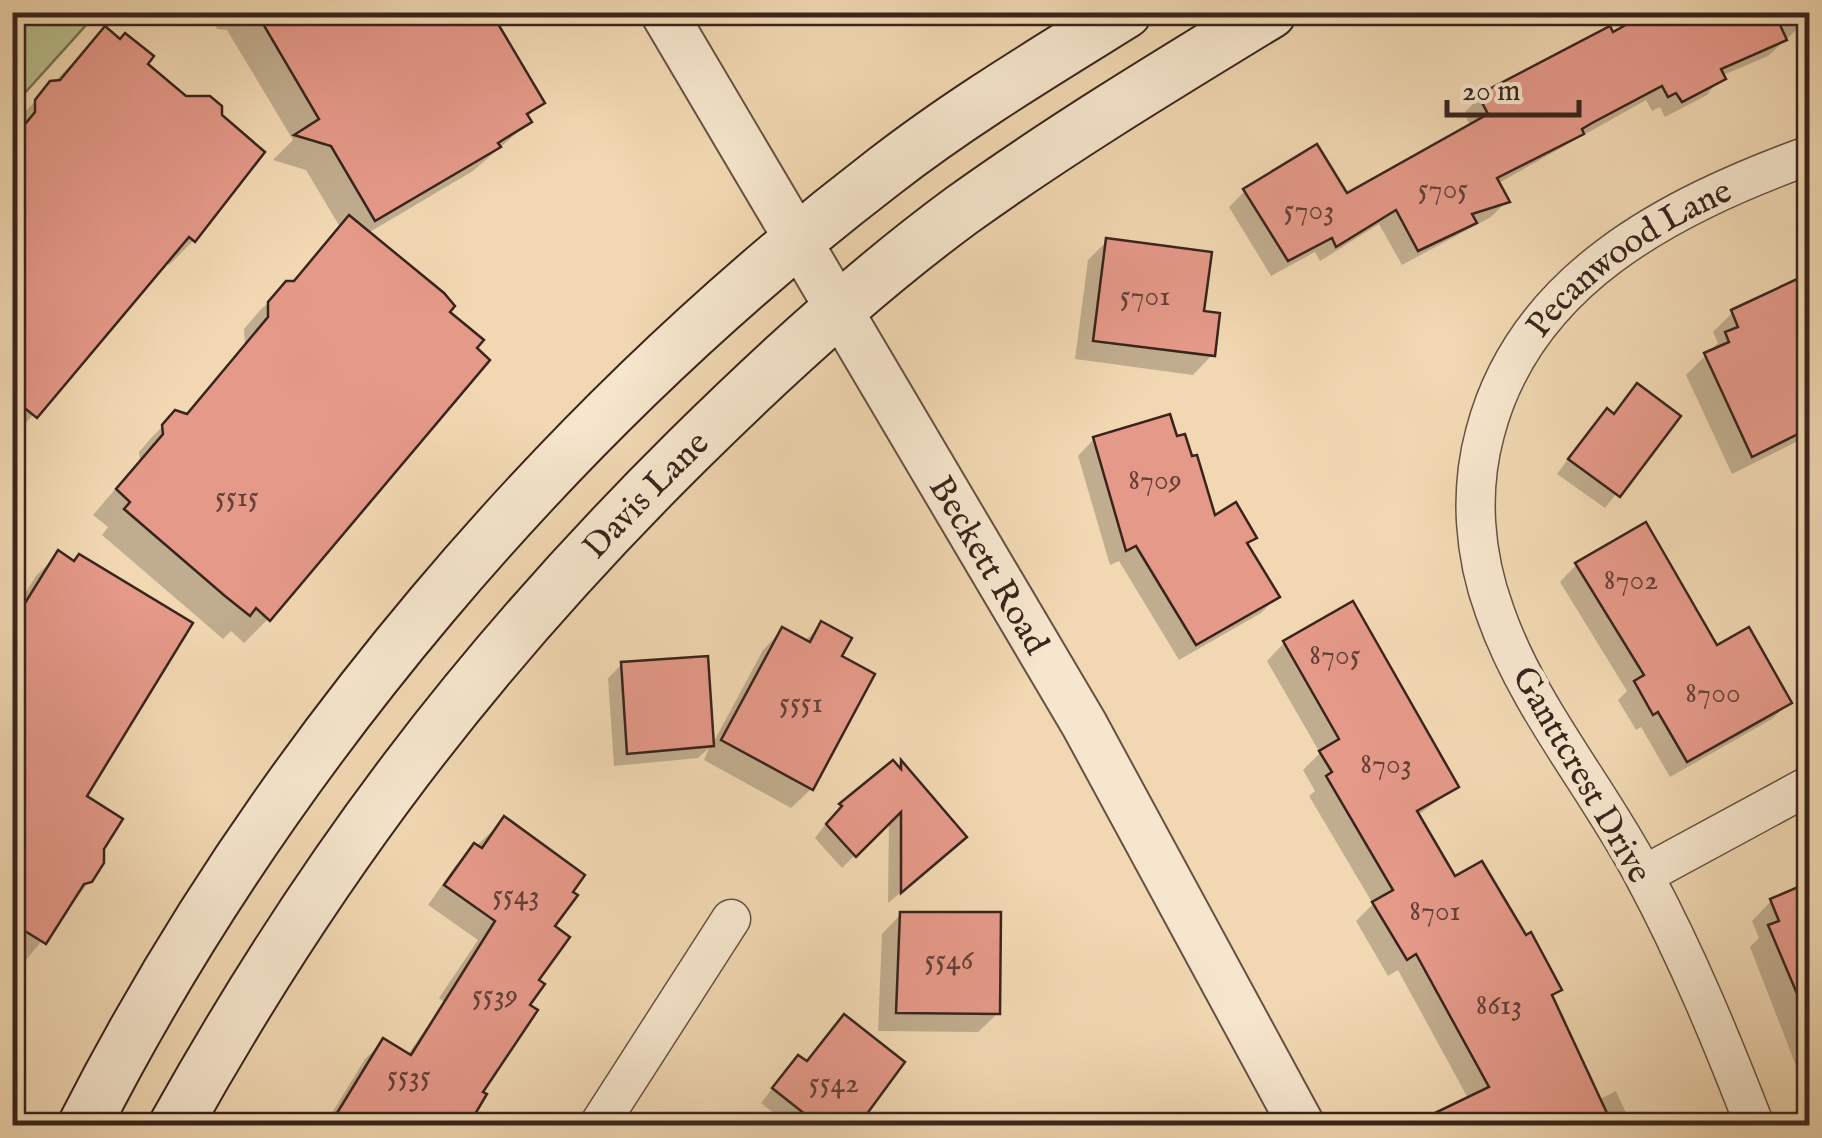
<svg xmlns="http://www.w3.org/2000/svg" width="1822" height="1138" font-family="'IM FELL English',serif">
<rect width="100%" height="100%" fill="#f1d8b2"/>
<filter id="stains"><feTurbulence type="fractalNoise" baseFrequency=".002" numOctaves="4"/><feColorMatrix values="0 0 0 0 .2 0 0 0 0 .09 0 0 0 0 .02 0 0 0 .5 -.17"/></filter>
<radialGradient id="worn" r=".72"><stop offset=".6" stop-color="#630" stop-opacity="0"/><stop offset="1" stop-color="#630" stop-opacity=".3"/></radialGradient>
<path fill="#b9bf8d" stroke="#797254" stroke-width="2.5" d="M13 12 97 13 13 106 12 13Z"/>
<g fill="#0003">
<path d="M209 12H485L542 103 526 118 529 122 473 171 368 233 268 619 244 643 231 631 223 639 201 620 102 535 108 527 93 515 140 460 139 452 151 438 176 413 185 416 245 344 244 329 261 309 291 284 340 227 306 170 273 160 293 140 227 30 217 29Z"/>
<path d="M1655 12H1802L1805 22 1768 56 1721 76 1707 95 1665 117 1660 107 1652 111 1646 100 1497 184 1507 201 1491 217 1402 265 1379 224 1320 261 1315 252 1271 276 1229 207 1245 191 1346 196 1471 127 1464 113 1480 97Z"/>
<path d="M105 30 185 99 219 116 261 152 193 241 169 265 165 262 12 439V125Z"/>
<path d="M1107 241 1212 355 1193 375 1075 359 1088 260Z"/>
<path d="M1810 273V435L1732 474 1686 375 1718 343 1713 332 1733 312Z"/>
<path d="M1637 386 1677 416 1605 508 1557 474 1594 424 1607 411 1612 415Z"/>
<path d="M1094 439 1213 519 1254 537 1246 546 1277 597 1261 613 1179 660 1119 561 1110 565 1078 456Z"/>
<path d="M58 554 83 797 101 848 90 881 22 965 12 959V614L36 576Z"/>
<path d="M1810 564V605L1796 578Z"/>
<path d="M1576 565 1716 649 1789 702 1772 719 1670 777 1641 727 1636 730 1618 700 1627 691 1560 582Z"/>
<path d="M822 624 811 789 791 808 704 760 709 748 698 758 614 766 608 678 622 664 712 745 763 650 782 630 804 642Z"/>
<path d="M1284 643 1455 787 1417 816 1454 879 1559 989 1551 998 1598 1100 1616 1091 1632 1126H1445L1469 1100 1398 970 1388 976 1356 921 1373 904 1309 796 1315 791 1303 770 1320 753 1267 661Z"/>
<path d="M893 764 897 768 901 764 951 850 888 903 889 821 842 868 815 838 840 806Z"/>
<path d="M504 820 552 927 536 981 464 1126H324L365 1059 384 1041 407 1056 444 1002 439 998 478 940 428 905 456 865Z"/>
<path d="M1810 885V1102L1750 947 1759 938 1752 921 1771 901Z"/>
<path d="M901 914 998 1013 978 1032 878 1031 882 934Z"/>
<path d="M844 1017 855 1126H790L761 1103 786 1071 805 1063Z"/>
</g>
<g fill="#e59989" stroke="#39241c" stroke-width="2.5">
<path d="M256 12H491L545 103 527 114 532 122 498 143 501 147 375 221 331 146 294 135 319 119Z"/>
<path d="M1649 12H1774L1787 40 1721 69 1726 79 1682 102 1676 93 1668 97 1662 86 1592 123 1582 129 1584 134 1497 178 1510 202 1472 214 1477 223 1418 251 1396 210 1336 247 1332 238 1288 261 1243 189 1317 144 1347 193 1488 114 1478 95 1610 26 1613 32Z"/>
<path d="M105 26 120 39 125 33 154 56 148 64 186 96H210L222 106V115L265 152 195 242 189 237 37 418 12 398V140L35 112V100L50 81 60 80Z"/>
<path d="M349 215 444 293 455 306 450 312 484 340 477 348 490 360 270 621 256 608 250 616 225 596 124 509 130 502 116 489 163 434 162 425 175 410 187 414 268 317V302L286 281H294Z"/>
<path d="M1106 238 1212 252 1204 311 1220 313 1215 356 1093 341Z"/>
<path d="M1810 273V428L1752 457 1704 353 1729 342 1725 332 1738 327 1731 310Z"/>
<path d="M1637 383 1681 416 1620 497 1568 459 1607 408 1614 414Z"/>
<path d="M1170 414 1177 436 1185 434 1192 456 1197 455 1215 515 1236 502 1257 538 1247 543 1280 597 1196 645 1136 546 1126 551 1093 437Z"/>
<path d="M1646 522 1717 645 1749 627 1792 703 1687 762 1658 712 1653 715 1634 681 1644 675 1575 563Z"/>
<path d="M58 550 74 561 79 554 193 623 87 796 123 819 104 849V863L92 882 84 884 46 944 12 923V610L22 608Z"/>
<path d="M1353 601 1459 787 1417 811 1455 876 1482 861 1526 935 1531 932 1562 990 1552 995 1613 1126H1408L1489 1087 1416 954 1407 960 1372 902 1393 890 1326 776 1332 772 1319 751 1339 739 1283 641Z"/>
<path d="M821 621 852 638 842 656 875 674 813 790 721 740 782 627 810 642Z"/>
<path d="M708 656 714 746 627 754 621 662Z"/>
<path d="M893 760 901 769V760L967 837 901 893V812L856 857 826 824 842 806 839 804Z"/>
<path d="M504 816 585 875 573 892 578 895 555 926 570 937 539 980 545 984 530 1005 538 1010 483 1092 487 1094 468 1126H358L337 1113 383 1038 411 1055 495 921 444 885 474 843 482 848Z"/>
<path d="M1810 882V1022H1809L1768 925 1779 921 1770 899Z"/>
<path d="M900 912H1001L1000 1014 896 1013Z"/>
<path d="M844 1014 905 1062 858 1126H820L772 1088 798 1055 807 1061Z"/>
</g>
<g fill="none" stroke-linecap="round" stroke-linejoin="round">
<g stroke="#675142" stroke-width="41">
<g id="minor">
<path d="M1644 875 1810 785"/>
<path d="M598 1126 731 919"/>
<path id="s1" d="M1755 1126C1722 1041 1687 956 1644 876 1598 788 1528 707 1495 612 1474 555 1469 492 1485 433 1525 279 1670 206 1810 155"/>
</g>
</g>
<g stroke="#675142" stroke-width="49">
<g id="tertiary">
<path id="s2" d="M663 12 1084 724 1302 1126"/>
</g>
</g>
<g stroke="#39241c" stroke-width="56">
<g id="secondary">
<path d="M84 1126C271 759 559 421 885 171 961 112 1043 63 1125 12"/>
<path id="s3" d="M175 1126C320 866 476 660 687 451 773 366 864 282 962 210 1061 139 1165 76 1270 12"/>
</g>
</g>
<use href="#minor" stroke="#f6e6cd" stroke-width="38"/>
<use href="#tertiary" stroke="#f6e6cd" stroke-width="45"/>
<use href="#secondary" stroke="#f6e6cd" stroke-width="52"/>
</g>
<g text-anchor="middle" stroke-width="10" stroke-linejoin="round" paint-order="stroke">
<g font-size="30" fill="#644137">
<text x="1443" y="198">5705</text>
<text x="1309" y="219">5703</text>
<text x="1145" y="305">5701</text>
<text x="1155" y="489">8709</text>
<text x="237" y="506">5515</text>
<text x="1631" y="589">8702</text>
<text x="1335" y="664">8705</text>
<text x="1713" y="702">8700</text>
<text x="801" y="712">5551</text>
<text x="1386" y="773">8703</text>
<text x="516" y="904">5543</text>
<text x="1435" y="920">8701</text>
<text x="949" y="969">5546</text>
<text x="495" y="1004">5539</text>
<text x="1499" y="1014">8613</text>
<text x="409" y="1085">5535</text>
<text x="834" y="1092">5542</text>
</g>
<g font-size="35" fill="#39241c" stroke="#f6e6cd">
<text dy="12" stroke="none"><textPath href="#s1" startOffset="995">Pecanwood Lane</textPath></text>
<text dy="12" stroke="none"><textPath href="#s3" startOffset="790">Davis Lane</textPath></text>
<text dy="12" stroke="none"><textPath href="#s2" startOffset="642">Beckett Road</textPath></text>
<text transform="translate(1583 774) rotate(60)" y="12">Ganttcrest Drive</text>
</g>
</g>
<rect width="1822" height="1138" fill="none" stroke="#f1d8b2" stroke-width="50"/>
<rect x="15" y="15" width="1792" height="1108" fill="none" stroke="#39241c" stroke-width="5"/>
<rect x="25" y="25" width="1772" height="1088" fill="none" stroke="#39241c" stroke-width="2.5"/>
<path d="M1447 100v15h132v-15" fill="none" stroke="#39241c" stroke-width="5"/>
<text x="1462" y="100" font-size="30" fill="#39241c" stroke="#f6e6cd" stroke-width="8" paint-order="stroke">20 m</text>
<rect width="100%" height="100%" filter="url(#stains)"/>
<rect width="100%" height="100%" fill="url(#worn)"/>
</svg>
